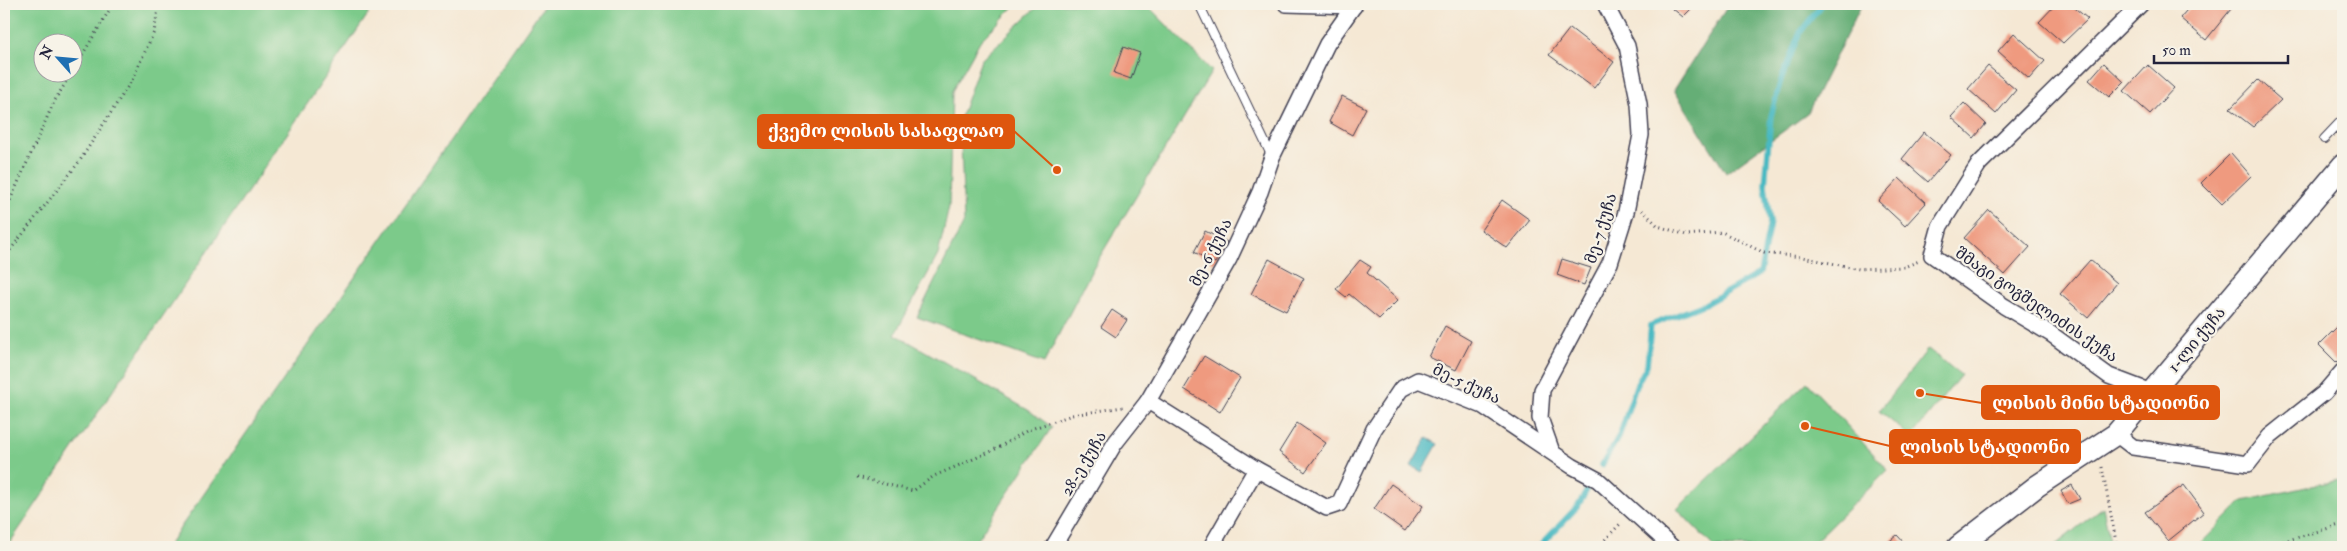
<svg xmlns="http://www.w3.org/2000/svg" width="2347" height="551" font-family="'IM FELL Double Pica','Noto Serif Georgian',serif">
<rect width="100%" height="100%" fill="#f7f3e8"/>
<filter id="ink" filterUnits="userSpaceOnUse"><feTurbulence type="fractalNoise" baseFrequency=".02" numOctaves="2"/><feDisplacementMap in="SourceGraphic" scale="10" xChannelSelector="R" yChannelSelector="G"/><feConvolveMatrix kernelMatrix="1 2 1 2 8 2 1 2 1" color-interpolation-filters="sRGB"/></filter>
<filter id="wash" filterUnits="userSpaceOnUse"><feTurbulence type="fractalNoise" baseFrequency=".0096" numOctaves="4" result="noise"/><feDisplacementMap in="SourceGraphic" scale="20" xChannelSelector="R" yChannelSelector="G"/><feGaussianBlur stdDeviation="1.12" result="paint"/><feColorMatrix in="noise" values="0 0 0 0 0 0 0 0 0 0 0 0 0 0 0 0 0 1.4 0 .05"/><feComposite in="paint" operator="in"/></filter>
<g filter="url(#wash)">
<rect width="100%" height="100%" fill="#f5e8d4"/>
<g fill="#7cca8a" stroke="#4f7662" fill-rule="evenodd">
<path d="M4 4H375L7 547H4ZM72 42V72H42V42Z"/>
<path d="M545 4H1017L980 41 952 91 949 207 938 255 895 334 1028 410 1052 427 972 547H167Z"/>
<path d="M1040 4H1146L1212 71 1093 268 1044 363 917 317 964 222 960 119 981 60Z"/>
<path d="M1928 349 1961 375 1911 437 1879 411Z"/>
<path d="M1807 382 1888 470 1809 547H1714L1677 509Z"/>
<path d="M2343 479V547H2197L2243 501Z"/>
<path d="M2103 507 2111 547H2053Z"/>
</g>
<path fill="#65ae76" stroke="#446858" d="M1729 4H1862L1807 114 1726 173 1674 90Z"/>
<path fill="#4ab9c2" stroke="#366e7e" d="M1427 438 1438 444 1422 472 1411 466Z"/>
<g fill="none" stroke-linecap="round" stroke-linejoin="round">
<g stroke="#4ab9c2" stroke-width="5.5">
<path d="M1602 465 1620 434 1636 386 1647 365 1651 325 1705 304 1760 273 1770 222 1765 185 1771 116 1780 83 1799 34 1822 4"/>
<path d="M1539 547 1578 506 1587 490"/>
</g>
</g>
<g id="blocks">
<g fill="#ef9a7f">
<path d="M1667 4H1696L1683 17Z"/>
<path d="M2056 4H2070L2088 19 2063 43 2039 22Z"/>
<path d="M2192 4H2235L2206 40 2180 18Z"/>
<path d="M1570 28 1614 62 1594 88 1549 55Z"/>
<path d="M2014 33 2045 61 2029 79 1998 51Z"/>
<path d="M1123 47 1140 53 1131 79 1114 73Z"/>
<path d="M2104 63 2124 82 2109 97 2089 80Z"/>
<path d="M2148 65 2174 88 2150 114 2124 91Z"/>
<path d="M1988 66 2016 90 1996 114 1968 89Z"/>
<path d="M2258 80 2281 100 2253 127 2230 109Z"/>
<path d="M1342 96 1366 108 1352 135 1329 122Z"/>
<path d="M1964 103 1986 124 1974 138 1951 117Z"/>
<path d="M1924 132 1951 155 1928 182 1902 159Z"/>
<path d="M2231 153 2251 176 2222 204 2201 183Z"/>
<path d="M1899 178 1926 203 1905 226 1878 201Z"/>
<path d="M1502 200 1530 220 1507 248 1481 230Z"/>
<path d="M1989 210 2030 247 2005 275 1964 238Z"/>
<path d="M1205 231 1227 242 1215 263 1194 252Z"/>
<path d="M1269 259 1304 278 1286 311 1251 294Z"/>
<path d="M1562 259 1591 268 1584 285 1557 275Z"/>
<path d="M1360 260 1371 267 1367 273 1398 300 1379 319 1349 294 1346 297 1336 289Z"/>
<path d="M2090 260 2117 283 2088 318 2060 294Z"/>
<path d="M1112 310 1127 320 1116 337 1101 327Z"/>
<path d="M2343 321V356L2337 363 2319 345Z"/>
<path d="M1445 326 1471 341 1456 370 1429 357Z"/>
<path d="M1204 356 1240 378 1220 412 1184 389Z"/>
<path d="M1297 423 1326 443 1305 472 1279 452Z"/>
<path d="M1391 484 1423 506 1405 531 1374 509Z"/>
<path d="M2072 485 2080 499 2068 504 2061 491Z"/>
<path d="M2184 485 2204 512 2168 541 2145 512Z"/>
<path d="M1897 535 1908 547H1887L1885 545Z"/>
</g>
</g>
</g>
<g filter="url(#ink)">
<use href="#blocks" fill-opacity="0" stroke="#424052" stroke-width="1"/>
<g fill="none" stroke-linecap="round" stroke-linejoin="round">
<g stroke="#424052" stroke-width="10">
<g id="lane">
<path d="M1199 4 1272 157"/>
<path d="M2324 139 2343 119"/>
</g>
</g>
<g stroke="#424052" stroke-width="18">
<g id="street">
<path d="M1286 4 1354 6"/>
<path d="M2141 4 1979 164 1940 226 1932 255 2004 306 2051 334 2109 376 2151 392"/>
<path d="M2116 434 2133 447 2248 464 2270 436 2324 393 2343 371"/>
<path d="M1552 452 1540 418 1542 390 1610 263 1626 212 1641 135 1639 104 1627 46 1605 4"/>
<path d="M1256 469 1148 401 1229 259 1260 192 1272 157 1327 44 1355 4"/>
<path d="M1053 547 1115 443 1148 401"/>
<path d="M1211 547 1256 469 1327 508 1339 504 1374 429 1401 389 1418 380 1483 406 1572 466 1598 480 1672 547"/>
</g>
</g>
<g stroke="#424052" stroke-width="24">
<path id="secondary" d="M1958 547 2037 486 2116 434 2343 165"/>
</g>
<g stroke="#424052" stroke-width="3" stroke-dasharray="1 4" stroke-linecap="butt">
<path d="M72 72 113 4"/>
<path d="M1642 210 1658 226 1686 235 1722 232 1764 253 1802 257 1859 269 1904 267 1919 261"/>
<path d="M4 214 54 102 72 72"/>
<path d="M4 258 79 162 132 80 154 32 159 4"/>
<path d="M2102 467 2117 547"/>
<path d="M857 477 913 491 934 476 992 451 1028 430 1072 415 1123 407"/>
<path d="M1598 547 1622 522"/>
<path d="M2264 547 2343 524"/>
</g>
<use href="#lane" stroke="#fff" stroke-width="8"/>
<use href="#street" stroke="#fff" stroke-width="15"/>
<use href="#secondary" stroke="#fff" stroke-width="21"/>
</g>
</g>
<g text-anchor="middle" stroke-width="4.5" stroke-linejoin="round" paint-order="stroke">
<g font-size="16" fill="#22223b" stroke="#f7f3e8">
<text transform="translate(1600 228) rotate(-73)" y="6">მე-7 ქუჩა</text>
<text transform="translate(1210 252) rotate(-63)" y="6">მე-6 ქუჩა</text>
<text transform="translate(2037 304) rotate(34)" y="6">შმაგი გოგშელიძის ქუჩა</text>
<text transform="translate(2196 339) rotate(-50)" y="6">1-ლი ქუჩა</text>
<text transform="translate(1467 383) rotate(25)" y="6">მე-5 ქუჩა</text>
<text transform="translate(1083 463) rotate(-59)" y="6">28-ე ქუჩა</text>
</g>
</g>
<path fill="none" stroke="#de560e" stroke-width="2" d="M1057 170L1014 131M1920 393L1982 403M1805 426L1890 446"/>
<g fill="#de560e" stroke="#f7f3e8" stroke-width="2">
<circle cx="1057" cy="170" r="5"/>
<circle cx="1920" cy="393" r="5"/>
<circle cx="1805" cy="426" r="5"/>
</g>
<g fill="#de560e" stroke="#de560e" stroke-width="2">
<rect x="758" y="115" width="256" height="33" rx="5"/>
<rect x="1982" y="386" width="237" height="33" rx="5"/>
<rect x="1890" y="430" width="190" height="33" rx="5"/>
</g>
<g font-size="18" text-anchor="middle" font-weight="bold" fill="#fff">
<text x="886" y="137">ქვემო ლისის სასაფლაო</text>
<text x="2101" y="409">ლისის მინი სტადიონი</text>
<text x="1985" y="453">ლისის სტადიონი</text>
</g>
<rect width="2347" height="551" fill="none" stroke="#f7f3e8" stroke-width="20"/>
<g transform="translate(58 58) rotate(297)"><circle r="24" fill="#f7f3e8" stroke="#a29fa3"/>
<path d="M0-4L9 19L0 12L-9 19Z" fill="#1f6fb2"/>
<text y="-8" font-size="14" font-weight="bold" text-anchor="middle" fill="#22223b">N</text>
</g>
<path d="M2154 55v8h134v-8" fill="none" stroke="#22223b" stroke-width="2.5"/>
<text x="2162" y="55" font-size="15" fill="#22223b" stroke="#f7f3e8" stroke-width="4" paint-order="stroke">50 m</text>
</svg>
